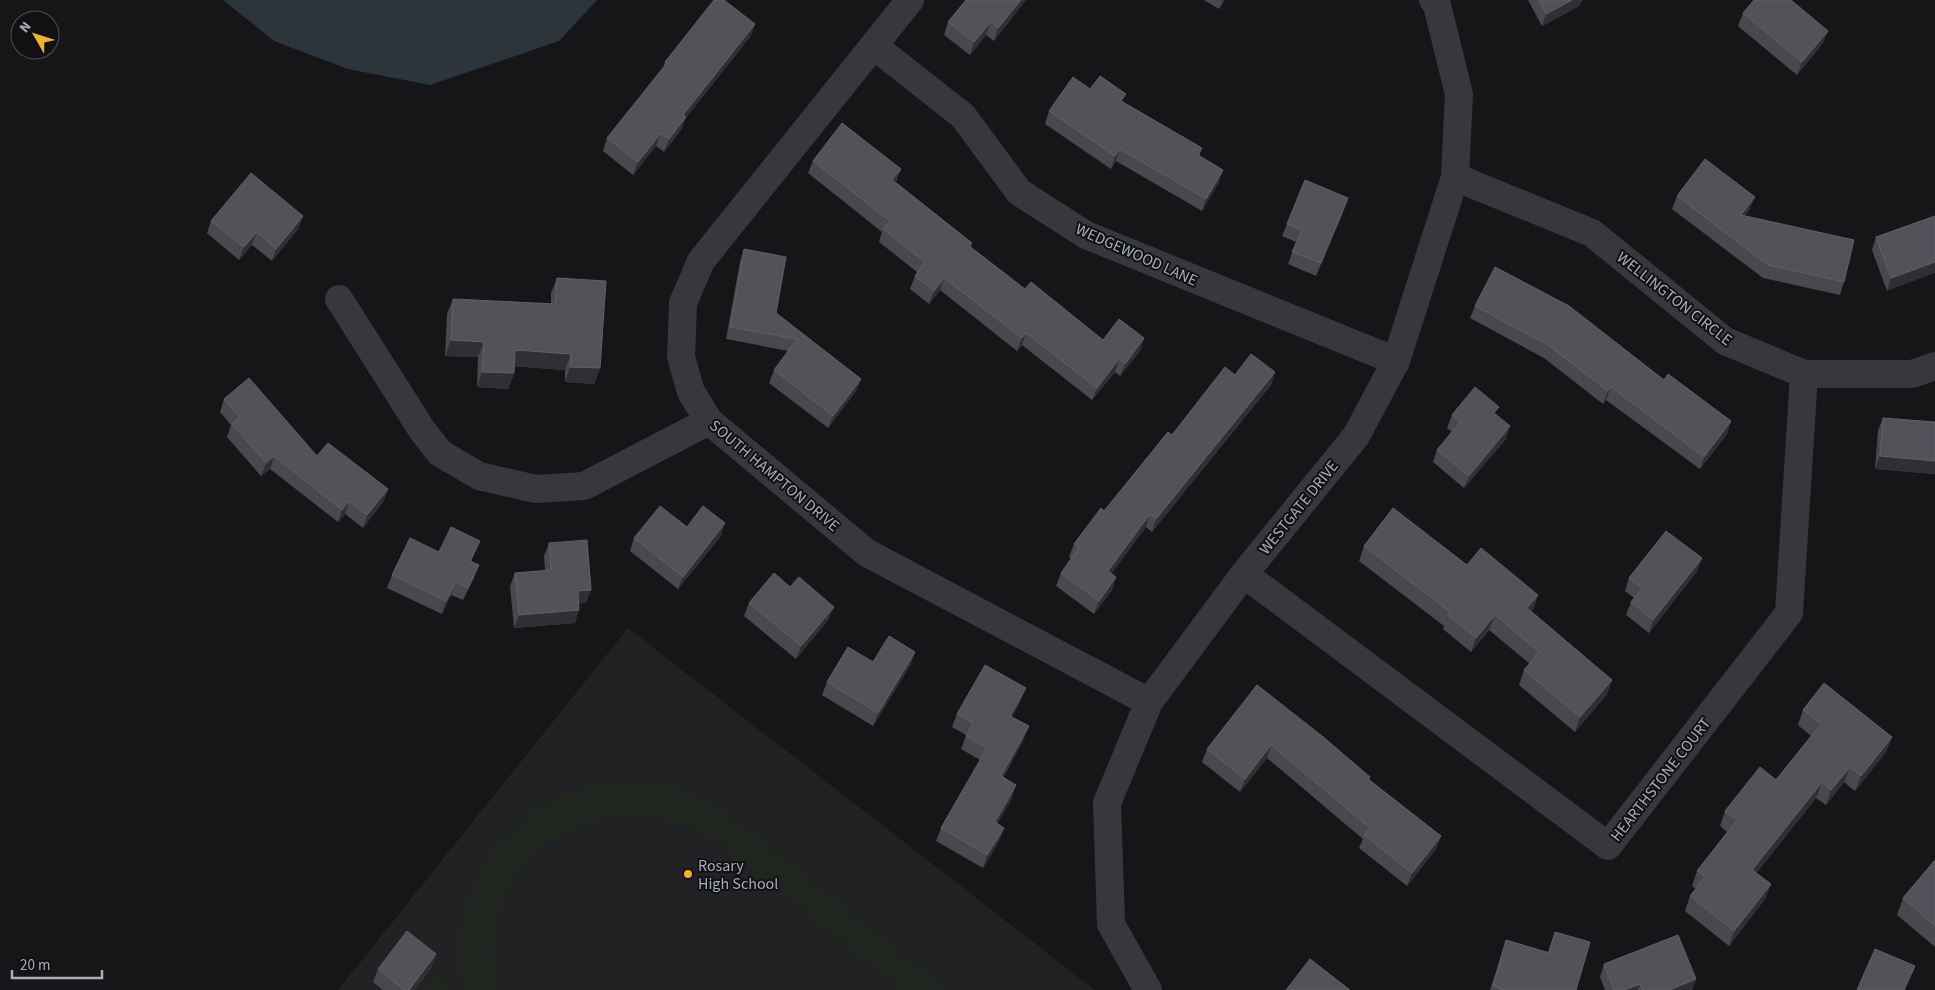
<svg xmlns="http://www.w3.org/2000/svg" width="1935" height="990" font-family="'Source Sans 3',sans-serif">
<rect width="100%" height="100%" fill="#161618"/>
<path fill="#222225" d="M628 628 1095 990H338Z"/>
<g fill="#1e261f">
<path d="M621 783 647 784 675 788 724 810 947 990H901L711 837C603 770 461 864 498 990H464C445 920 484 835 548 801 570 789 597 787 621 783Z"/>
<path d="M436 975 454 990H425Z"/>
</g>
<path fill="#2c353c" d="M223 0H597L559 41 430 85 348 69 274 41Z"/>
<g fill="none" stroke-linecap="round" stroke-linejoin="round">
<g stroke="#37383d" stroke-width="28">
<path d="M910 0 701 261 683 303 681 357 691 392 709 421 867 553 1149 702"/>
<path d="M874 46 963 116 1019 192 1086 235 1396 361"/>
<path d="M1455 177 1592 233 1725 341 1804 374H1912L1935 366"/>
<path d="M339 299 422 430 440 453 479 476 536 489 584 486 709 421"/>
<path d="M1244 574 1608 846 1789 613 1804 374"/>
<path d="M1148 990 1111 924 1107 803 1149 702 1244 574 1356 436 1396 361 1455 177 1459 94 1437 5 1433 0"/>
</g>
</g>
<g fill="#47494d">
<path d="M966 0H1026L994 41 986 35 970 55 944 35 948 22Z"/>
<path d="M1204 0H1225L1219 9Z"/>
<path d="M1528 0H1582L1579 6 1542 26Z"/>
<path d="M1743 13 1823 43 1797 75 1738 26Z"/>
<path d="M755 24 750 37 685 119 681 130 664 152 656 146 633 175 603 151 607 138 663 68 665 62Z"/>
<path d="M1090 89 1123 102 1202 148 1199 156 1219 182 1202 211 1116 161 1111 169 1045 124 1049 111Z"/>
<path d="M813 161 901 169 896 182 972 243 971 247 1025 289 1103 340 1144 338 1140 351 1120 376 1115 372 1092 400 1022 345 1017 351 940 290 929 304 910 289 915 276 917 272 879 242 882 232 808 173Z"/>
<path d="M1677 196 1750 209 1745 216 1844 282 1840 295 1763 278 1672 209Z"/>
<path d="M1348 198 1316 276 1288 264 1296 242 1282 236 1287 224Z"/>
<path d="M303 216 298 229 272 261 252 245 239 260 207 233 211 221Z"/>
<path d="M1935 216 1887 291 1872 250 1876 237Z"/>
<path d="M744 249 776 313 861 379 856 391 828 428 769 383 774 370 788 351 726 339 740 262Z"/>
<path d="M557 278 600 368 594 384 565 382V370L514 366V373L508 389 477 387 478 357 445 356 447 314 453 299 551 304V293Z"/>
<path d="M1475 306 1664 380 1731 421 1727 434 1700 469 1606 400 1603 404 1544 358 1470 318Z"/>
<path d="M1275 372 1271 385 1152 532 1146 527 1111 574 1116 577 1112 590 1094 614 1056 586 1061 573 1071 558 1069 557 1074 544 1172 435 1235 375Z"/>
<path d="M224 399 317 456 388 489 383 502 363 528 345 514 338 522 270 469 261 476 227 437 231 425 220 412Z"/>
<path d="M1496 414 1506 439 1464 488 1433 462 1437 450 1452 432 1447 428 1452 415Z"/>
<path d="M1883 418 1935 422V474L1875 469 1878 430Z"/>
<path d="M687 527 721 536 678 589 630 551 634 538Z"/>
<path d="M549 543 586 603H579L575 623 514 628 510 586 515 573 545 571 544 556Z"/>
<path d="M1364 546 1467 565 1538 595 1533 610 1531 611 1612 680 1607 694 1575 732 1519 685 1524 670 1530 664 1489 630 1471 652 1443 629 1444 626 1359 561Z"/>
<path d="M439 552 475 553 471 561 474 578 463 600 451 595 442 614 387 588 392 575Z"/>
<path d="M1702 558 1697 571 1649 633 1626 615 1631 602 1634 598 1625 591 1629 578Z"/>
<path d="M749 603 829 619 796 659 744 616Z"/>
<path d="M873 662 911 664 873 726 822 695 827 682Z"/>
<path d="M1257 685 1370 777 1369 780 1441 836 1436 849 1407 886 1359 848 1363 839 1267 758 1240 792 1202 762 1207 749Z"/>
<path d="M1021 700 1012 717 1024 739 1003 778 1012 798 997 824 1004 828 999 841 983 868 936 841 941 828 980 760 961 749 966 735 952 727 957 714Z"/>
<path d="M1803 710 1892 737 1886 752 1855 791 1844 782 1826 805 1816 798 1756 873 1771 884 1765 899 1729 946 1685 911 1690 896 1696 889 1692 886 1697 871 1727 832 1720 826 1725 811 1776 780 1811 736 1798 725Z"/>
<path d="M1935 860V947L1897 915 1903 898Z"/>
<path d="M1555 932 1576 990H1490L1500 959 1506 940 1548 952Z"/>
<path d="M1604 964 1696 979 1692 990H1605L1600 977Z"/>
<path d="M432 967 414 990H383L373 982 378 969Z"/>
</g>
<g fill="#2f3033">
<path d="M1021 0H1026L994 41 998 28Z"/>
<path d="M1223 0H1225L1219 9Z"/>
<path d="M1572 0H1582L1579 6 1542 26 1546 14Z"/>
<path d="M991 22 986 35 970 55 974 42Z"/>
<path d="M755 24 750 37 685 119 681 130 664 152 669 139 683 115Z"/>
<path d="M1828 31 1823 43 1797 75 1802 62Z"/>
<path d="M661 133 656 146 633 175 638 162Z"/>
<path d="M1120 149 1116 161 1111 169 1115 156Z"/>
<path d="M901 169 896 181 888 192 892 180Z"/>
<path d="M1223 170 1219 182 1202 211 1206 199Z"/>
<path d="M1755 197 1750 209 1736 228 1741 215Z"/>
<path d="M1348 198 1344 211 1316 276 1321 263Z"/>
<path d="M303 216 298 229 272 261 276 249Z"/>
<path d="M257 232 252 245 239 260 244 247Z"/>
<path d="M1935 262V273L1887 291 1891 278Z"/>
<path d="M944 278 940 290 929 304 934 291Z"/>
<path d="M1026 333 1022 345 1017 351 1022 338Z"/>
<path d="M1144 338 1140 351 1120 376 1125 364Z"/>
<path d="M451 340 484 342 478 357 445 356Z"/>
<path d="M515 350 571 354 565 370 509 366Z"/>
<path d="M1119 359 1115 372 1092 400 1097 388Z"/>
<path d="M570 367 600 368 594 384 565 382Z"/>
<path d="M482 372 514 373 508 389 477 387Z"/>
<path d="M1275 372 1271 385 1152 532 1156 519Z"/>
<path d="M861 379 856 391 828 428 833 416Z"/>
<path d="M1611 387 1606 400 1603 404 1608 391Z"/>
<path d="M1731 421 1727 434 1700 469 1704 457Z"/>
<path d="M1510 426 1506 439 1464 488 1469 476Z"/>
<path d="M274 456 270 469 261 476 266 463Z"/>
<path d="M1880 456 1935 461V474L1875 469Z"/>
<path d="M388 489 383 502 363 528 367 515Z"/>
<path d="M349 501 345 514 338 522 342 510Z"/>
<path d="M1150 514 1146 527 1104 584 1108 571Z"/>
<path d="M725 523 721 536 678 589 683 577Z"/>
<path d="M480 541 475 553 465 573 470 561Z"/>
<path d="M1702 558 1697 571 1649 633 1653 620Z"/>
<path d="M479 565 474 578 463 600 468 588Z"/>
<path d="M1116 577 1112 590 1094 614 1099 601Z"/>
<path d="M456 582 451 595 442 614 446 601Z"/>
<path d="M591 590 586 603 573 604 578 591Z"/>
<path d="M1538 595 1533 610 1522 623 1527 608Z"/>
<path d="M834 607 829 619 796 659 801 646Z"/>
<path d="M579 610 575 623 514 628 519 615Z"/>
<path d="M1495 615 1489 630 1471 652 1476 638Z"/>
<path d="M915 652 911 664 873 726 878 713Z"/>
<path d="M1612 680 1607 694 1575 732 1580 717Z"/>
<path d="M1026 688 1021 700 1005 729 1010 716Z"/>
<path d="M1029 726 1024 739 996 789 1001 776Z"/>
<path d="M1892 737 1886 752 1855 791 1861 776Z"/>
<path d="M1271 745 1267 758 1240 792 1245 779Z"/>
<path d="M1850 767 1844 782 1826 805 1831 790Z"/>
<path d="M1822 782 1816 798 1747 885 1752 870Z"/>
<path d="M1016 785 1012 798 990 835 995 822Z"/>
<path d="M1004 828 999 841 983 868 987 855Z"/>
<path d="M1441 836 1436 849 1407 886 1412 873Z"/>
<path d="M1771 884 1765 899 1729 946 1734 931Z"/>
<path d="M436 954 432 967 414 990H409Z"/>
<path d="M1696 979 1692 990H1669Z"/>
<path d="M1640 984 1638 990H1624Z"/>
</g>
<g fill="#525359" stroke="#5f6168">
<path d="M714 0H724L755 24 683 115 686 117 669 139 661 133 638 162 607 138 667 63 665 62Z"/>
<path d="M966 0H1021L998 28 991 22 974 42 948 22Z"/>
<path d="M1539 0H1572L1546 14Z"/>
<path d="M1754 0H1791L1828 31 1802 62 1743 13Z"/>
<path d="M1100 76 1126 94 1121 101 1202 148 1198 155 1223 170 1206 199 1120 149 1115 156 1049 111 1073 77 1090 89Z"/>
<path d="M842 123 901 169 892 180 972 243 969 246 1025 289 1031 282 1103 340 1119 319 1144 338 1125 364 1119 359 1097 388 1026 333 1022 338 944 278 934 291 915 276 925 262 883 229 890 221 813 161Z"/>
<path d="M1705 159 1755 197 1741 215 1854 240 1844 282 1768 265 1677 196Z"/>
<path d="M251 173 303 216 276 249 257 232 244 247 211 221Z"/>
<path d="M1305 180 1348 198 1321 263 1292 252 1302 230 1287 224Z"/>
<path d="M1935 216V262L1891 278 1876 237Z"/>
<path d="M744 249 786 257 776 313 861 379 833 416 774 370 797 339 730 327Z"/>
<path d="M1495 267 1569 306 1664 380 1668 374 1731 421 1704 457 1611 387 1608 391 1548 345 1475 306Z"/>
<path d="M557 278 606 281 600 368 570 367 571 354 515 350 514 373 482 372 484 342 451 340 453 299 555 304Z"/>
<path d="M1251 354 1275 372 1156 519 1150 514 1108 571 1116 577 1099 601 1061 573 1079 548 1074 544 1101 508 1104 511 1168 432 1172 435 1225 367 1235 375Z"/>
<path d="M249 378 317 456 328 443 388 489 367 515 349 501 342 510 274 456 266 463 232 424 240 417 224 399Z"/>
<path d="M1475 387 1499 407 1494 413 1510 426 1469 476 1437 450 1460 422 1452 415Z"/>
<path d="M1883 418 1935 422V461L1880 456Z"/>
<path d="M660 506 687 527 703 506 725 523 683 577 634 538Z"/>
<path d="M1393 508 1467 565 1481 548 1538 595 1527 608 1612 680 1580 717 1524 670 1539 652 1495 615 1476 638 1448 615 1450 612 1364 546Z"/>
<path d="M451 527 480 541 470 561 479 565 468 588 456 582 446 601 392 575 410 538 439 552Z"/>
<path d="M1666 531 1702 558 1653 620 1631 602 1642 588 1629 578Z"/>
<path d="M587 540 591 590 578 591 579 610 519 615 515 573 551 570 549 543Z"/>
<path d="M774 573 790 587 799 577 834 607 801 646 749 603Z"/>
<path d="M889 636 915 652 878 713 827 682 848 647 873 662Z"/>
<path d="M985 665 1026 688 1010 716 1029 726 1001 776 1016 785 995 822 1004 828 987 855 941 828 987 748 966 736 973 723 957 714Z"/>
<path d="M1824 683 1892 737 1861 776 1850 767 1831 790 1822 782 1752 870 1771 884 1734 931 1690 896 1705 877 1697 871 1737 820 1725 811 1760 767 1776 780 1821 724 1803 710Z"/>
<path d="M1257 685 1322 736 1370 777 1368 779 1441 836 1412 873 1364 835 1370 828 1271 745 1245 779 1207 749Z"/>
<path d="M1935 860V926L1903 898Z"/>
<path d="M407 931 436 954 409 990H404L378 969Z"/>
<path d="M1555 932 1590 942 1576 990H1505L1493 986 1506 940 1549 953Z"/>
<path d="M1678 935 1696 979 1669 990H1643L1640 984 1624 990H1614L1604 964Z"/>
<path d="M1875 949 1915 966 1904 990H1857Z"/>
<path d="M1310 959 1350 990H1286Z"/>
</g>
<circle fill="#f2b134" stroke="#111113" stroke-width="2" cx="688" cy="874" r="5"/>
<g text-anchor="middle" stroke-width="4" stroke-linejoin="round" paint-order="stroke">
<g font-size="16" fill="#a8adb8" stroke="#111113">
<text transform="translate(1137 254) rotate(24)" y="6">WEDGEWOOD LANE</text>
<text transform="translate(1675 298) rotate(38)" y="6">WELLINGTON CIRCLE</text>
<text transform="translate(775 475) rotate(40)" y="6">SOUTH HAMPTON DRIVE</text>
<text transform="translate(1298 507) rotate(-51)" y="6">WESTGATE DRIVE</text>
<text transform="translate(1660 779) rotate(-52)" y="6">HEARTHSTONE COURT</text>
</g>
<g font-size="16" fill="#a8adb8" stroke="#111113" text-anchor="start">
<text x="698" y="871">Rosary<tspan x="698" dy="18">High School</tspan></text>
</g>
</g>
<g transform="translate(35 35) rotate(309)"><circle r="24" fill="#111113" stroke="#4d4f55"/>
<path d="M0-4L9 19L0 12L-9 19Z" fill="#f2b134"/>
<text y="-8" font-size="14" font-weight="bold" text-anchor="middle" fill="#a8adb8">N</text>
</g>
<path d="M12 970v8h90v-8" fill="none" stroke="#a8adb8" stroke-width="2.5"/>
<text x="20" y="970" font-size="15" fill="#a8adb8" stroke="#111113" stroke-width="4" paint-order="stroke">20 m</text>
</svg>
